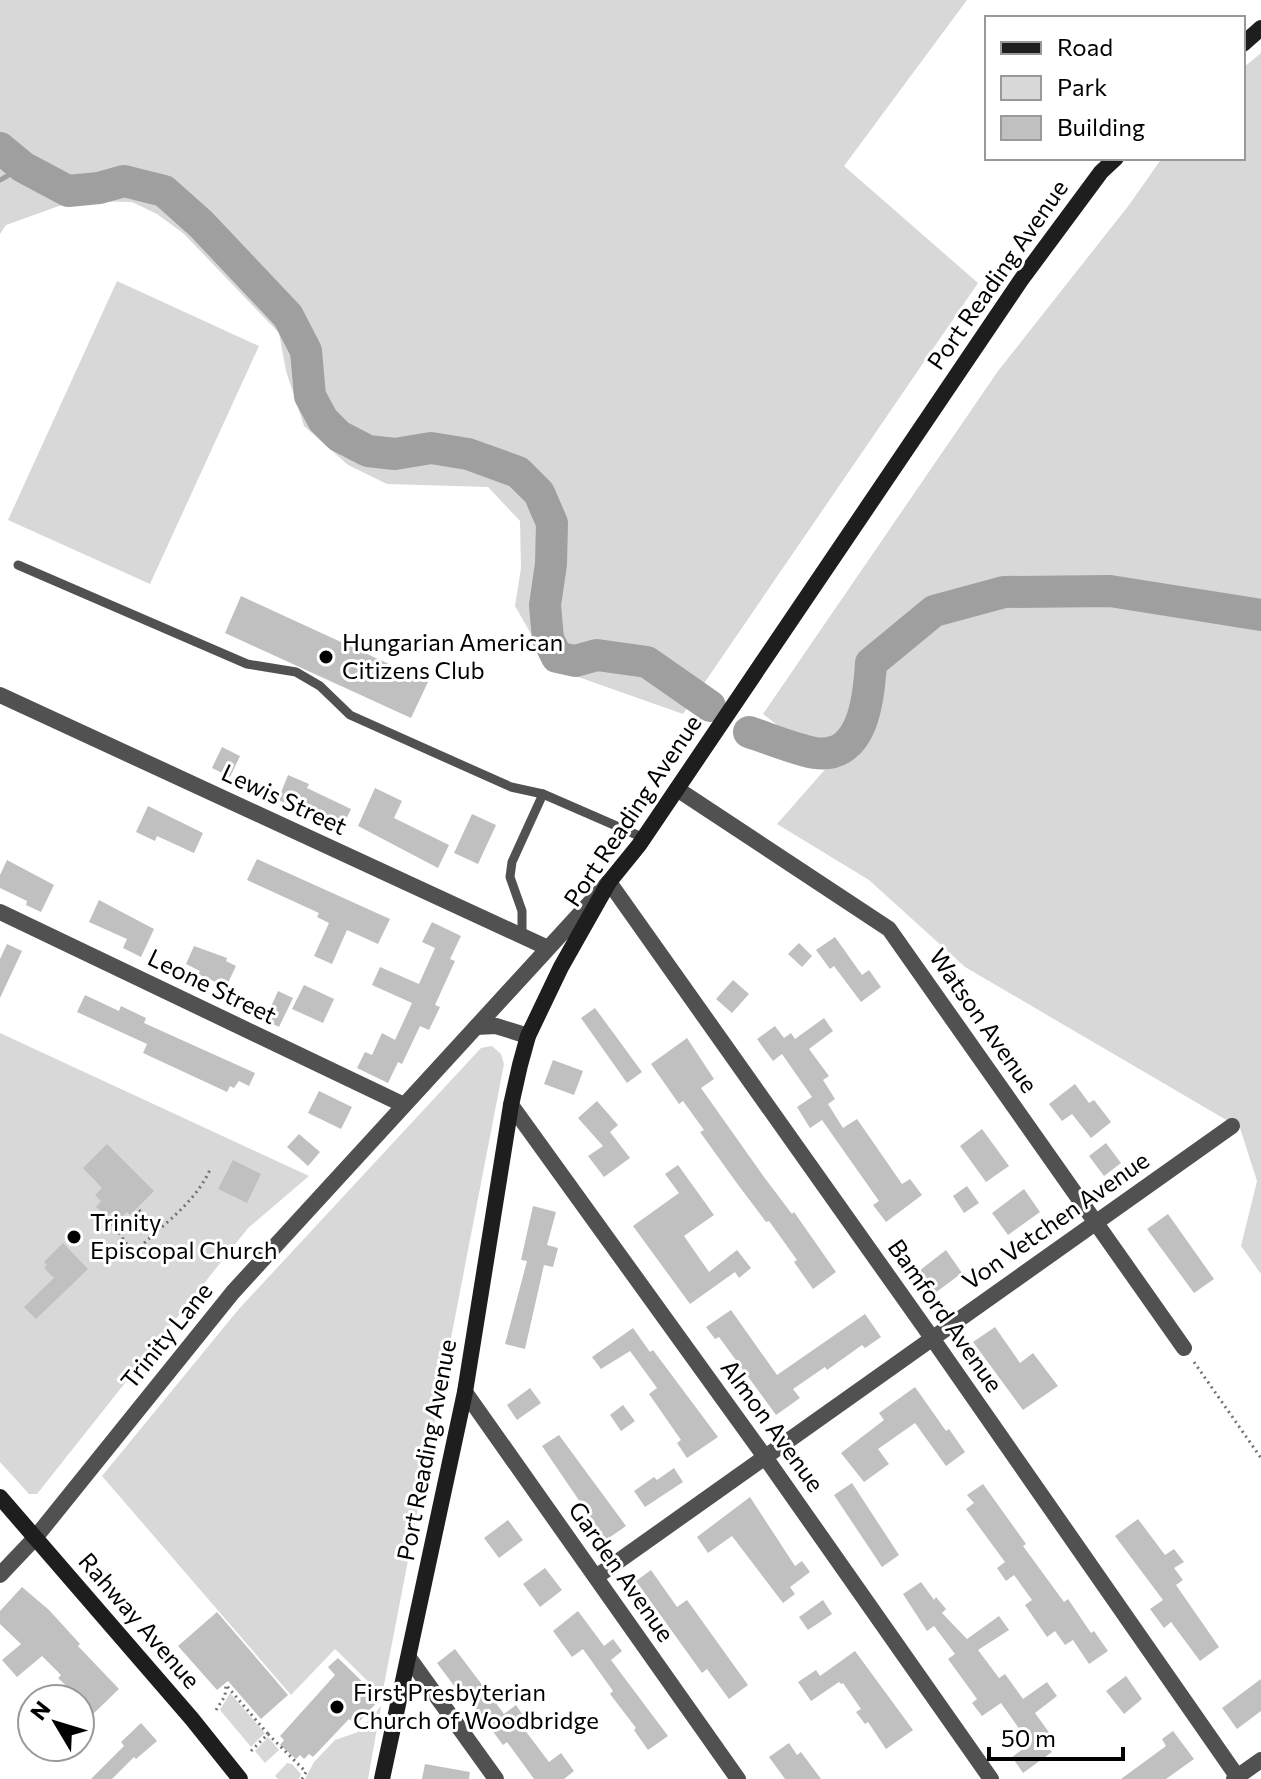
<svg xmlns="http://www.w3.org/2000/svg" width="1261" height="1779" font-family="Commissioner,sans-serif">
<rect width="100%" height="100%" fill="#fff"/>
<g fill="#d8d8d8">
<path d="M0 0H967L844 166 978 283 683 714 550 667 515 606 521 568 520 521 488 487 387 484 348 465 304 426 286 371 279 333 184 234 157 214 132 202 73 201 6 225 0 234Z"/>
<path d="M1261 53V1274L1241 1246 1257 1181 1240 1128 965 967 869 880 777 824 829 765 763 714 998 371 1129 205 1162 158H1243V68Z"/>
<path d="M117 281 259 346 150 584 8 520Z"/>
<path d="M0 1033 309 1176 248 1228 37 1494H29L0 1462Z"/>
<path d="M492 1046 501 1054 504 1064 382 1695 335 1649 291 1695 102 1476 238 1310 481 1048Z"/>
<path d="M230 1693 265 1733 251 1747 220 1710Z"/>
<path d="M381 1706 368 1779H305L314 1762 335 1740 358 1732Z"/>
<path d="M268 1737 279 1750 265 1763 255 1751Z"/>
<path d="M287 1763 292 1764 301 1774 299 1779H278L275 1776Z"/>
</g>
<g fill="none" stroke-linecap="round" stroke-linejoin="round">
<path stroke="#9f9f9f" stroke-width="5" d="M0 180 23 167"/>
<g stroke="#9f9f9f" stroke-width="32">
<path d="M0 148 23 167 68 191 99 188 124 181 164 191 201 224 288 316 306 351 310 396 323 420 339 436 368 451 395 454 431 448 468 454 518 472 539 493 552 523 551 564 545 605 548 639 557 657 575 661 597 655 647 662 710 706"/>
<path d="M749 732C770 739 793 749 815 753 864 760 869 696 871 663L934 611 1004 592 1110 591 1261 615"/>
</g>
</g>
<g fill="#c0c0c0">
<path d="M241 596 428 682 411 718 225 633Z"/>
<path d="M222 747 240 756 230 777 212 768Z"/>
<path d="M288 775 309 784 307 788 351 809 341 830 321 821 322 818 278 800Z"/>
<path d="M375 788 402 801 394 818 449 845 438 868 358 826Z"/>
<path d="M148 806 203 833 194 853 157 836 155 841 136 832Z"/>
<path d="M472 814 496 825 478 864 454 853Z"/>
<path d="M257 859 390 919 378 944 347 930 332 964 314 956 329 923 317 917 319 913 247 880Z"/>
<path d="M7 860 54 885 41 912 26 905 27 901 0 888V875Z"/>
<path d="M99 900 154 929 141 957 123 948 127 939 89 922Z"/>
<path d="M432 922 461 936 450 959 455 961 435 1005 440 1007 429 1030 420 1026 402 1064 398 1062 388 1083 357 1068 365 1052 372 1055 382 1033 395 1040 412 1003 372 985 380 967 419 984 435 948 422 942Z"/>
<path d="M835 937 862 975 869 970 881 987 861 1002 834 966 830 969 816 950Z"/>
<path d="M799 943 812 956 802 967 788 954Z"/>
<path d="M7 944 22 951 0 998V959Z"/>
<path d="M194 946 227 958 226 961 236 966 226 987 198 974 200 971 186 964Z"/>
<path d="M733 980 749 994 732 1013 716 999Z"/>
<path d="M304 985 334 999 323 1023 292 1009Z"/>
<path d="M278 991 293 998 279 1027 265 1020Z"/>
<path d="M85 995 119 1011 121 1006 146 1018 144 1023 255 1073 249 1086 239 1081 234 1088 230 1086 227 1092 143 1053 147 1044 77 1012Z"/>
<path d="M595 1008 642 1072 627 1083 581 1018Z"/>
<path d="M824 1018 833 1031 809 1049 829 1076 823 1080 835 1099 828 1104 843 1128 857 1119 902 1184 910 1179 922 1195 886 1222 873 1205 879 1201 822 1120 810 1128 797 1107 812 1097 782 1054 773 1061 757 1039 775 1026 784 1038 791 1033 795 1039Z"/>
<path d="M687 1038 714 1079 701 1088 764 1177 792 1214 794 1212 836 1272 813 1289 794 1262 797 1260 769 1221 766 1222 736 1182 700 1132 704 1130 683 1101 679 1104 651 1064Z"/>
<path d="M553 1060 583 1071 574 1095 544 1084Z"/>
<path d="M1075 1084 1089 1103 1094 1100 1111 1122 1091 1138 1072 1114 1062 1121 1049 1104Z"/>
<path d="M319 1091 352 1107 341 1129 308 1113Z"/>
<path d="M597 1101 618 1125 610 1132 630 1158 604 1177 588 1156 603 1146 578 1118Z"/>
<path d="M982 1129 1009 1166 986 1182 960 1146Z"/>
<path d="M299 1134 320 1152 308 1166 287 1147Z"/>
<path d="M1106 1143 1121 1163 1104 1176 1089 1156Z"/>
<path d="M107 1144 154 1191 130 1215 127 1212 119 1219 112 1212 107 1217 96 1207 101 1201 95 1195 102 1188 83 1168Z"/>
<path d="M233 1160 261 1174 247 1203 218 1189Z"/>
<path d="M678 1165 714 1215 684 1236 709 1272 737 1250 751 1268 739 1278 735 1272 690 1304 633 1226 679 1193 665 1174Z"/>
<path d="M967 1186 979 1203 964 1213 953 1196Z"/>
<path d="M1024 1189 1040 1212 1008 1235 992 1213Z"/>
<path d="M533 1206 556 1212 547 1245 558 1248 553 1267 544 1265 525 1349 505 1344 527 1261 521 1260Z"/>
<path d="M1168 1214 1214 1279 1194 1293 1147 1229Z"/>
<path d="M63 1243 88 1269 36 1319 24 1307 54 1278 44 1268 47 1265 44 1262Z"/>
<path d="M946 1250 962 1273 935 1293 919 1271Z"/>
<path d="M731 1310 777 1375 865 1314 881 1337 865 1348 862 1345 827 1370 825 1367 793 1389 800 1398 776 1415 719 1337 715 1339 706 1327Z"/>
<path d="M995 1327 1020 1363 1033 1353 1058 1386 1023 1410 973 1342Z"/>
<path d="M633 1328 650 1352 653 1350 718 1437 687 1458 677 1443 681 1440 649 1394 657 1388 630 1351 601 1369 592 1357Z"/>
<path d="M915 1387 946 1431 949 1429 965 1452 946 1466 915 1423 878 1449 889 1464 864 1482 841 1453 884 1420 879 1413Z"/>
<path d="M530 1388 541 1403 517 1420 507 1405Z"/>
<path d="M623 1405 635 1421 621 1431 610 1415Z"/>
<path d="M559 1435 626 1526 606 1540 542 1446Z"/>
<path d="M674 1468 683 1482 645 1507 634 1491 654 1477 657 1480Z"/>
<path d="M852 1483 899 1555 882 1567 834 1495Z"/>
<path d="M983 1484 1026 1544 1023 1546 1064 1602 1068 1599 1091 1633 1094 1631 1108 1651 1089 1664 1073 1640 1065 1645 1055 1631 1047 1637 1025 1605 1032 1600 1014 1575 1006 1581 997 1568 1005 1562 966 1509 974 1503 967 1495Z"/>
<path d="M750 1497 795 1566 802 1561 810 1572 790 1587 795 1594 783 1603 732 1536 708 1553 697 1537Z"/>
<path d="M1138 1519 1165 1555 1174 1549 1184 1562 1174 1568 1183 1580 1176 1585 1219 1647 1200 1661 1171 1622 1164 1628 1150 1609 1163 1600 1115 1536Z"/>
<path d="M508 1520 523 1540 499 1558 484 1538Z"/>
<path d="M545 1568 562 1590 540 1607 523 1584Z"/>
<path d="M651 1570 677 1607 687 1600 748 1685 729 1699 707 1669 702 1673 636 1581Z"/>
<path d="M921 1582 934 1600 936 1597 946 1609 942 1613 967 1639 999 1616 1009 1630 978 1650 999 1678 1005 1674 1023 1699 1047 1682 1057 1696 1035 1713 1056 1742 1049 1748 1052 1752 1023 1773 1012 1757 1030 1744 1001 1703 982 1716 972 1703 977 1699 948 1659 955 1654 934 1626 927 1631 903 1594Z"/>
<path d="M22 1587 49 1610 80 1644 78 1646 119 1689 91 1716 80 1704V1699L58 1678 61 1675 42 1656 17 1677 2 1660 21 1644 0 1624V1611Z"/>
<path d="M823 1600 832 1614 808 1630 799 1617Z"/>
<path d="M578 1611 604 1646 613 1639 622 1651 611 1660 668 1736 648 1750 634 1730 636 1728 610 1694 613 1691 583 1649 572 1657 553 1631Z"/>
<path d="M217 1612 288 1695 261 1719 228 1681 217 1690 178 1646Z"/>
<path d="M455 1649 504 1714 516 1705 530 1725 524 1729 549 1762 561 1753 574 1771 564 1779H534L507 1742 503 1745 464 1693 461 1695 437 1663Z"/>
<path d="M855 1651 913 1730 886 1749 868 1722 865 1724 856 1712 861 1709 843 1683 841 1684 839 1682 811 1701 798 1682 816 1670 820 1676Z"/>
<path d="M338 1658 380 1699 356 1725 349 1719 313 1757 309 1754 304 1759 300 1755 296 1759 280 1745 284 1740 280 1736 335 1675 328 1667Z"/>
<path d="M1126 1676 1142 1699 1124 1714 1106 1691Z"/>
<path d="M1261 1679V1711L1237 1729 1222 1708Z"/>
<path d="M141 1723 157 1741 136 1759 134 1757 112 1779H91L124 1746 121 1742Z"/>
<path d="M1173 1731 1194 1759 1166 1779H1121L1166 1746 1162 1739Z"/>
<path d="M789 1743 797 1755 801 1752 821 1779H785L769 1757Z"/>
<path d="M425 1764 470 1772 469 1779H422Z"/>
</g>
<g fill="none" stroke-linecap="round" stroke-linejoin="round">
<g stroke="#737373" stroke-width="3" stroke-dasharray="2 4" stroke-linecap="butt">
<path d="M139 1210 158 1229"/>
<path d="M100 1228 113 1224 128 1246 134 1250 140 1247C165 1223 198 1200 211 1167"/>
<path d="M1194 1362 1261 1458"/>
<path d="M216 1710 225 1696 226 1685 268 1734"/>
<path d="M251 1751 268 1734 306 1772 302 1779"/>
</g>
<g stroke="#515151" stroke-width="9">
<path d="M18 565 247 664 296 672 320 686 350 715 511 787 543 794"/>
<path d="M522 936V911L510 877 512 862 543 794 644 838"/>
</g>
<g stroke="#515151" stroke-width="16">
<path d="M0 695 548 948"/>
<path d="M677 789 889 929 1184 1348"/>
<path d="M0 912 404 1105"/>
<path d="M476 1027 496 1026 528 1036"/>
<path d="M511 1105 765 1457 991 1779"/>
<path d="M465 1392 738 1779"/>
<path d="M0 1575 35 1538 233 1292 609 882 932 1338 1239 1779"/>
<path d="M596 1577 1232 1126"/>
<path d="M409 1658 496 1779"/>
<path d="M1234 1779 1261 1760"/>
</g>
<g stroke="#1e1e1e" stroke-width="16">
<path d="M1243 44 1261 28"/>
<path d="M0 1497 192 1719 240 1779"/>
<path d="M382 1779 465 1392 511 1105 520 1065 528 1036 561 967 609 882 639 845 1021 280 1101 172 1116 158"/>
</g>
</g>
<g fill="#000" stroke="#fff" stroke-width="3">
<circle cx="326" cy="657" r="8"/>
<circle cx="74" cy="1237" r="8"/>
<circle cx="337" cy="1707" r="8"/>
</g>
<g text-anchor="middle" stroke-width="6" stroke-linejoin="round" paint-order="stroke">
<g font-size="24" fill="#000" stroke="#fff">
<text transform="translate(998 275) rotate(-55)" y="8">Port Reading Avenue</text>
<text transform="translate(284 800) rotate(25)" y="8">Lewis Street</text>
<text transform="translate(633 811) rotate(-56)" y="8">Port Reading Avenue</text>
<text transform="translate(212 987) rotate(26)" y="8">Leone Street</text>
<text transform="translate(983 1021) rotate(55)" y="8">Watson Avenue</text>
<text transform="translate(1056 1221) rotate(-35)" y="8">Von Vetchen Avenue</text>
<text transform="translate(945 1316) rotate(55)" y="8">Bamford Avenue</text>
<text transform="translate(167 1336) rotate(-51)" y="8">Trinity Lane</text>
<text transform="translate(772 1426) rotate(54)" y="8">Almon Avenue</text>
<text transform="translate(427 1450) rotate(-79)" y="8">Port Reading Avenue</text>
<text transform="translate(621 1572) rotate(55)" y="8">Garden Avenue</text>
<text transform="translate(139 1621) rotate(49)" y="8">Rahway Avenue</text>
</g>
<g font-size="24" fill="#000" stroke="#fff" text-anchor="start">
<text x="342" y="651">Hungarian American<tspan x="342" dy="28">Citizens Club</tspan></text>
<text x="90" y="1231">Trinity<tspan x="90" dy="28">Episcopal Church</tspan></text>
<text x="353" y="1701">First Presbyterian<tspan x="353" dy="28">Church of Woodbridge</tspan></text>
</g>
</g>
<rect x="985" y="16" width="260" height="144" fill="#ffffff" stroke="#999999" stroke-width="2"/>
<rect x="1001" y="42" width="40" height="12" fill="#1e1e1e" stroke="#999999" stroke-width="2"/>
<text x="1057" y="56" font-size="24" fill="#000000">Road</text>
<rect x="1001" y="76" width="40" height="24" fill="#d8d8d8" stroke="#999999" stroke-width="2"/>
<text x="1057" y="96" font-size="24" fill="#000000">Park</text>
<rect x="1001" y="116" width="40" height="24" fill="#c0c0c0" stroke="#999999" stroke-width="2"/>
<text x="1057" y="136" font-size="24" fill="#000000">Building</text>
<g transform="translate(56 1723) rotate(308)"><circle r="38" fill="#ffffff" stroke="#999999" stroke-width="2"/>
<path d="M0-6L14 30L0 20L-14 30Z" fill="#000000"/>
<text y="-12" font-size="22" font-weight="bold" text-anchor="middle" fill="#000000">N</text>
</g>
<path d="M989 1747v12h134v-12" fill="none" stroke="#000000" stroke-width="4"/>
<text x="1001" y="1747" font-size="24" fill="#000000" stroke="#ffffff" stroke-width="6" paint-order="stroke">50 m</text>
</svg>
